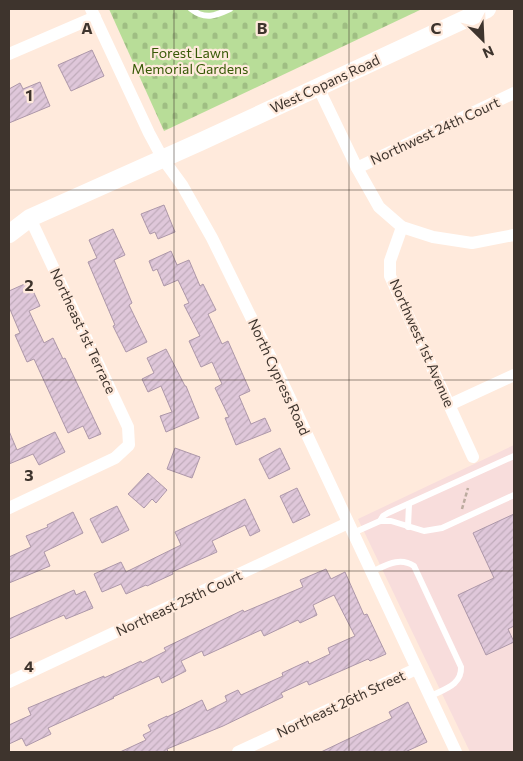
<svg xmlns="http://www.w3.org/2000/svg" width="523" height="761" font-family="Commissioner,sans-serif">
<defs>
<pattern id="cemetery-stones" width="16" height="16" patternUnits="userSpaceOnUse" patternTransform="scale(1.25)"><rect width="16" height="16" fill="#b8dd98"/><path d="M2 7V4a2 2 0 0 1 4 0v3zM10 15v-3a2 2 0 0 1 4 0v3z" fill="#9fbe83"/></pattern>
<pattern id="building-hatch" width="6" height="6" patternUnits="userSpaceOnUse" patternTransform="scale(1.25)"><rect width="6" height="6" fill="#dfc7da"/><path d="M-1 1l2-2M0 6l6-6M5 7l2-2" fill="none" stroke="#c0acbb"/></pattern>
</defs>
<rect width="100%" height="100%" fill="#ffeadc"/>
<path fill="#f8dddc" d="M514 445V752H470L358 519Z"/>
<path fill="url(#cemetery-stones)" d="M109 9H422L164 131Z"/>
<g fill="url(#building-hatch)" stroke="#ad97a9">
<path d="M92 50 104 76 71 91 58 65Z"/>
<path d="M40 82 50 106 9 123V89L20 83 23 89Z"/>
<path d="M164 205 175 232 158 239 155 232 150 234 141 214Z"/>
<path d="M113 229 125 255 114 260 132 303 129 305 147 342 126 352 113 326 115 325 88 262 97 258 89 240Z"/>
<path d="M171 251 177 265 189 260 200 286 203 284 216 310 208 314 222 344 228 341 250 391 239 396 251 424 265 418 271 431 236 445 225 418 229 417 215 388 222 384 212 362 201 367 189 341 200 336 184 305 189 303 178 280 164 286 157 269 153 271 149 261Z"/>
<path d="M29 282 40 306 29 311 44 343 53 338 63 359 65 358 101 434 89 439 83 426 68 433 34 359 27 362 15 335 20 333 9 307V291Z"/>
<path d="M166 349 185 386H186L199 418 166 432 160 416 172 412 161 386 148 392 142 379 154 373 147 358Z"/>
<path d="M9 431 17 450 55 432 65 452 39 465 33 454 9 464Z"/>
<path d="M175 448 200 457 192 478 167 469Z"/>
<path d="M280 448 290 469 269 479 259 459Z"/>
<path d="M148 473 167 490 156 503 152 499 144 508 128 494Z"/>
<path d="M297 488 310 515 293 523 280 496Z"/>
<path d="M245 499 260 531 250 536 245 525 212 541 217 552 172 572 173 574 147 586 146 585 126 594 121 584 102 592 94 574 121 562 126 572 181 545 175 532Z"/>
<path d="M117 506 129 530 102 543 90 519Z"/>
<path d="M73 512 83 533 44 552 50 566 9 583V557L31 547 26 536 48 527 47 525Z"/>
<path d="M514 514V626L508 629 514 642 486 655 458 595 494 578 473 533Z"/>
<path d="M326 569 331 579 345 572 364 615 367 614 386 654 370 661 368 659 309 685 307 681 281 693 283 697 223 726 167 749 168 752H120L146 740 143 735 151 731 148 725 167 716V717L202 700 207 711 227 701 225 696 238 690 241 695 283 676 282 673 308 661 309 664 330 654 328 648 355 636 334 595 313 605 317 615 300 623 298 620 264 636 261 630 204 656 202 651 181 661 186 671 162 683 159 676 113 697 114 698 48 728 51 734 26 746 22 738 9 744V725L31 715 28 708 104 676V678L141 661 142 663 166 651 164 648 216 623 243 610 244 612 303 587 300 580Z"/>
<path d="M74 590 76 595 85 591 93 608 66 619 64 615 9 639V619Z"/>
<path d="M408 702 427 742 405 752H321L392 718 389 712Z"/>
</g>
<g fill="none" stroke-linecap="round" stroke-linejoin="round">
<path stroke="#bcab9f" stroke-width="2.5" stroke-dasharray="4 2.5" stroke-linecap="butt" d="M462 509 468 488"/>
<g stroke="#fff" stroke-width="6">
<path d="M191 9C205 20 215 16 230 9"/>
<path d="M380 521 383 516 388 513 514 456"/>
<path d="M408 527 409 504"/>
<path d="M353 533 380 521H391L424 531 442 528 514 495"/>
<path d="M371 572C385 566 399 556 414 566L461 667C462 685 444 689 429 697"/>
</g>
<g stroke="#fff" stroke-width="12">
<path d="M91 9 149 133 163 159 182 185 212 238 271 358 456 752"/>
<path d="M9 54 95 17"/>
<path d="M318 87 357 168 379 207 402 227 433 237 472 243 514 235"/>
<path d="M357 168 514 93"/>
<path d="M402 227 390 261V276L473 457"/>
<path d="M449 405 514 375"/>
<path d="M9 508 115 458 129 445 128 427 30 218"/>
<path d="M9 682 348 523"/>
<path d="M238 752 416 669"/>
</g>
<path stroke="#fff" stroke-width="18" d="M9 234 30 218 200 142 487 9"/>
</g>
<path fill="none" stroke="#3e342d" stroke-width="1" stroke-opacity="0.55" d="M174 9V752M349 9V752M9 190H514M9 380H514M9 571H514"/>
<g text-anchor="middle" stroke-width="4.5" stroke-linejoin="round" paint-order="stroke">
<g font-size="14" fill="#375906" stroke="#ffeadc">
<text x="190" y="58">Forest Lawn<tspan x="190" dy="16">Memorial Gardens</tspan></text>
</g>
<g font-size="14" fill="#3e342d" stroke="#ffeadc">
<text transform="translate(325 84) rotate(-25)" y="5">West Copans Road</text>
<text transform="translate(435 131) rotate(-25)" y="5">Northwest 24th Court</text>
<text transform="translate(83 331) rotate(65)" y="5">Northeast 1st Terrace</text>
<text transform="translate(422 343) rotate(66)" y="5">Northwest 1st Avenue</text>
<text transform="translate(279 377) rotate(65)" y="5">North Cypress Road</text>
<text transform="translate(179 603) rotate(-25)" y="5">Northeast 25th Court</text>
<text transform="translate(341 704) rotate(-25)" y="5">Northeast 26th Street</text>
</g>
</g>
<g font-size="16" text-anchor="middle" font-weight="bold" fill="#3e342d" stroke="#ffeadc" stroke-width="4.5" stroke-linejoin="round" paint-order="stroke">
<text x="87" y="34">A</text>
<text x="262" y="34">B</text>
<text x="436" y="34">C</text>
<text x="29" y="101">1</text>
<text x="29" y="291">2</text>
<text x="29" y="481">3</text>
<text x="29" y="672">4</text>
</g>
<rect width="523" height="761" fill="none" stroke="#3e342d" stroke-width="20"/>
<g transform="translate(483 40) rotate(156)" stroke="#ffeadc" stroke-width="4" paint-order="stroke">
<path d="M0-4L9 19L0 12L-9 19Z" fill="#3e342d"/>
<text y="-8" font-size="14" font-weight="bold" text-anchor="middle" fill="#3e342d">N</text>
</g>
</svg>
